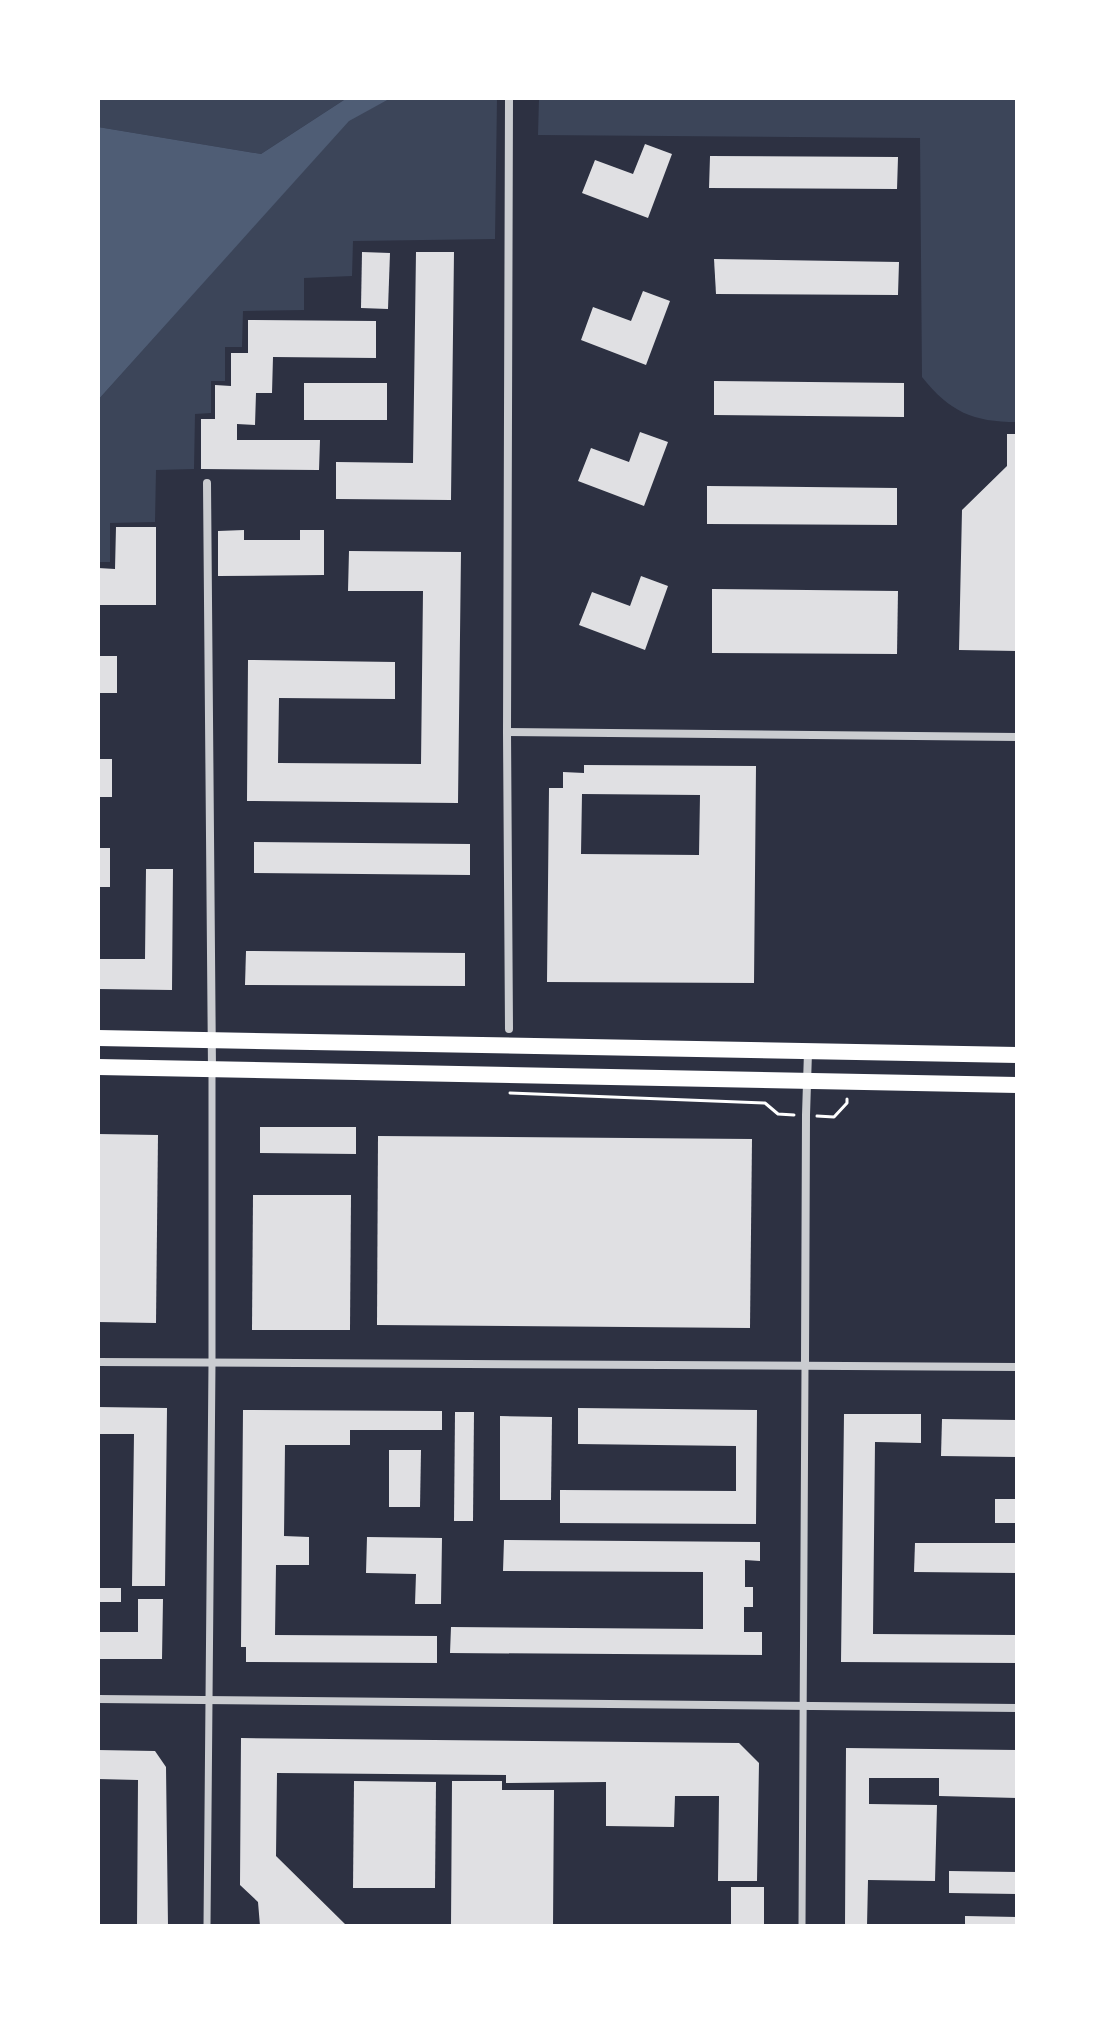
<svg xmlns="http://www.w3.org/2000/svg" width="1115" height="2024" font-family="Rubik,sans-serif">
<rect width="100%" height="100%" fill="#2d3142"/>
<g fill="#3c4559">
<path d="M98 98H347L261 154 98 127Z"/>
<path d="M391 98H497L495 239 353 241 352 276 304 278V310L243 311 242 347H225V381H211V413L195 414 194 469 156 470 155 522 110 523V562H98V400L349 120Z"/>
<path d="M539 98H1017V422C973 422 950 412 922 377L920 138 538 135Z"/>
</g>
<path fill="#4f5d75" d="M347 98H391L349 121 98 400V127L261 154Z"/>
<g fill="#e0e0e3" fill-rule="evenodd">
<path d="M645 144 672 154 648 218 582 193 595 160 633 174Z"/>
<path d="M710 156 898 157 897 189 709 188Z"/>
<path d="M362 252 390 253 388 309 361 308Z"/>
<path d="M416 252H454L451 500 336 499V462L413 463Z"/>
<path d="M714 259 899 262 898 295 716 294Z"/>
<path d="M643 291 670 301 646 365 581 340 593 307 631 321Z"/>
<path d="M248 320 376 321V358L273 357 272 393H256L255 425 237 424V440H320L319 470 201 469V419H215V385L231 386V353H248Z"/>
<path d="M714 381 904 383V417L714 415Z"/>
<rect x="304" y="383" width="83" height="37"/>
<path d="M640 432 668 442 644 506 578 481 591 448 629 462Z"/>
<path d="M1007 434H1017V651L959 650 962 510 1007 466Z"/>
<path d="M707 486 897 488V525L707 524Z"/>
<path d="M116 527H156V605H98V568L115 569Z"/>
<path d="M244 530V540H300V530H324V575L218 576V531Z"/>
<path d="M349 551 461 552 458 803 247 801 248 660 395 662V699L279 698 278 763 421 764 423 591H348Z"/>
<path d="M641 576 668 586 645 650 579 625 592 592 630 606Z"/>
<path d="M712 589 898 591 897 654 712 653Z"/>
<rect x="98" y="656" width="19" height="37"/>
<rect x="98" y="759" width="14" height="38"/>
<path d="M584 765 756 766 754 983 547 982 549 788H563V772L584 773ZM582 794 700 795 699 855 581 854Z"/>
<path d="M254 842 470 844V875L254 873Z"/>
<rect x="98" y="848" width="12" height="39"/>
<path d="M146 869H173L172 990 98 989V959H145Z"/>
<path d="M246 951 465 953V986L245 985Z"/>
<path d="M260 1127H356V1154L260 1153Z"/>
<path d="M98 1134 158 1135 156 1323 98 1322Z"/>
<path d="M378 1136 752 1139 750 1328 377 1325Z"/>
<path d="M253 1195H351L350 1330H252Z"/>
<path d="M98 1407 167 1408 165 1586H132L134 1434H98Z"/>
<path d="M578 1408 757 1410 756 1524 560 1523V1490L736 1491V1446L578 1444Z"/>
<path d="M243 1410 442 1411V1430H350V1445H285L284 1536 309 1537V1565H276L275 1635 437 1636V1663L246 1662V1647H241Z"/>
<path d="M455 1412H474L473 1521H454Z"/>
<path d="M844 1414H921V1443L875 1442 873 1634 1017 1635V1663L841 1662Z"/>
<path d="M500 1416 552 1417 551 1500H500Z"/>
<path d="M942 1419 1017 1420V1457L941 1456Z"/>
<path d="M389 1450H421L420 1507H389Z"/>
<rect x="995" y="1499" width="22" height="24"/>
<path d="M367 1537 442 1538 441 1604H415L416 1574 366 1573Z"/>
<path d="M504 1540 760 1542V1561L745 1560V1587H753V1607H744V1632H762V1655L450 1653 451 1627 703 1629V1572L503 1571Z"/>
<path d="M915 1543H1017V1573L914 1572Z"/>
<rect x="98" y="1588" width="23" height="14"/>
<path d="M138 1599H163L162 1659H98V1632H138Z"/>
<path d="M241 1738 739 1743 759 1763 757 1881H718L719 1796H675L674 1827 606 1826V1782L506 1783V1775L277 1773 276 1856 347 1926H260L258 1902 240 1885Z"/>
<path d="M846 1748 1017 1750V1798L939 1796V1778H869V1804L937 1805 935 1881 868 1880 867 1926H845Z"/>
<path d="M98 1750 155 1751 166 1767 168 1926H137L138 1780 98 1779Z"/>
<path d="M354 1781 436 1782 435 1888H353Z"/>
<path d="M452 1781H502V1790H554L553 1926H451Z"/>
<path d="M949 1871 1017 1872V1894L949 1893Z"/>
<rect x="731" y="1887" width="33" height="39"/>
<path d="M965 1916 1017 1917V1926H965Z"/>
</g>
<g fill="none" stroke-linecap="round" stroke-linejoin="round">
<g stroke="#fff" stroke-width="3">
<path d="M510 1093 765 1103 778 1114 794 1115"/>
<path d="M817 1116 834 1117 847 1103V1099"/>
</g>
<g stroke="#caccd0" stroke-width="7">
<path d="M207 1926 212 1363V1070"/>
<path d="M802 1926 805 1366"/>
</g>
<g stroke="#caccd0" stroke-width="8">
<path d="M509 98 507 732 509 1029"/>
<path d="M207 483 212 1070"/>
<path d="M507 732 1017 737"/>
<path d="M98 1362 1017 1367"/>
<path d="M805 1366 806 1115 808 1052"/>
<path d="M98 1699 1017 1708"/>
</g>
<g stroke="#fff" stroke-width="16">
<path d="M98 1038 1017 1055"/>
<path d="M98 1067 1017 1085"/>
</g>
</g>
<rect width="1115" height="2024" fill="none" stroke="#ffffff" stroke-width="200"/>
</svg>
